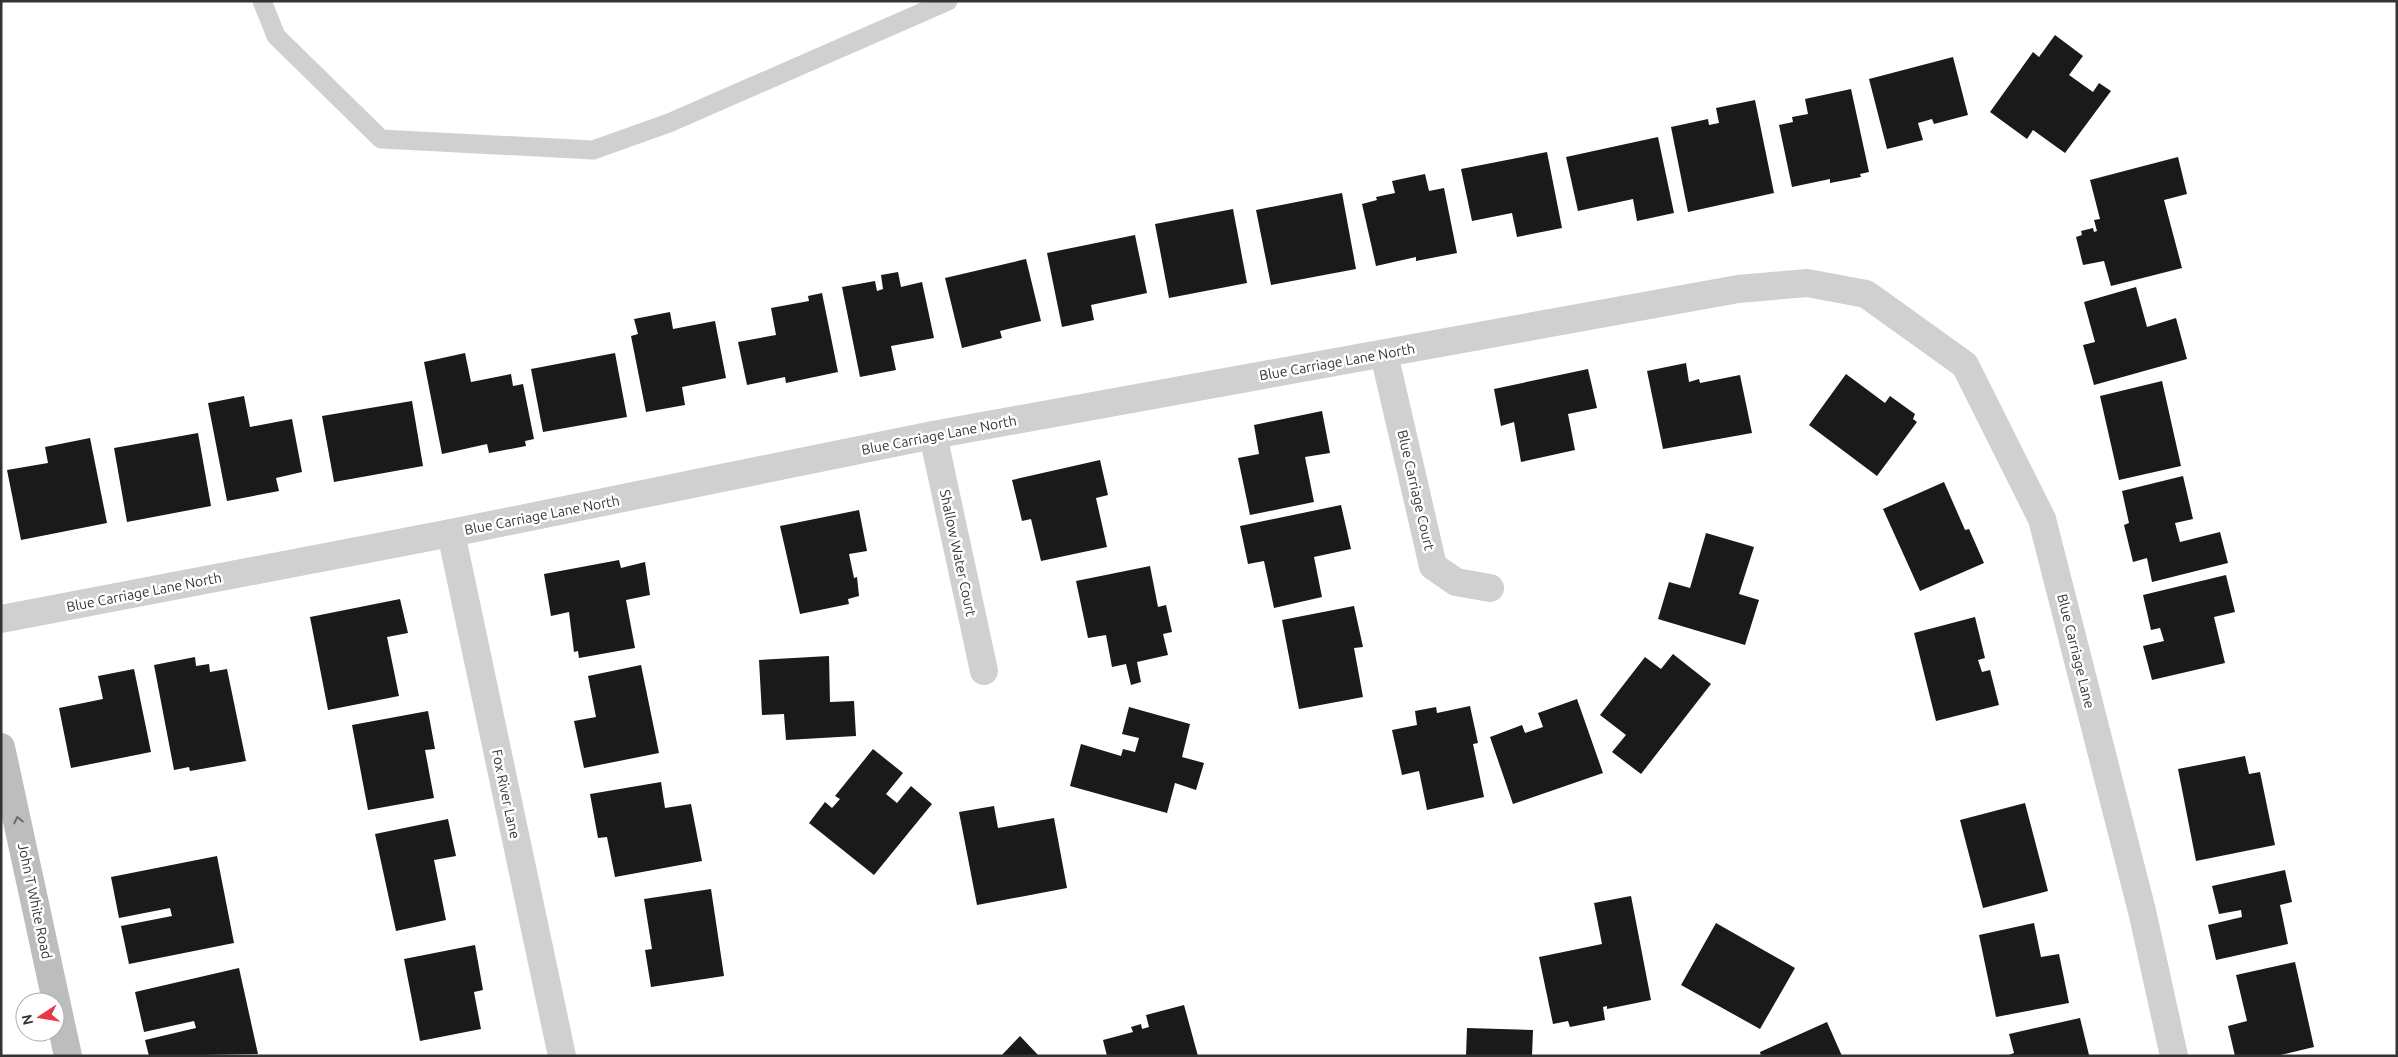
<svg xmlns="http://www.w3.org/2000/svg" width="2398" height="1057" font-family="Ubuntu,sans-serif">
<rect width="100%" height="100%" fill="#fff"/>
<g fill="#1a1a1a">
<path d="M2055 35 2083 56 2069 75 2093 92 2099 83 2111 91 2065 153 2033 130 2027 139 1990 112 2033 52 2039 57Z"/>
<path d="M1953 57 1968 115 1934 124 1932 119 1918 123 1923 140 1887 149 1869 79Z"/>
<path d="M1851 89 1869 172 1860 174 1861 177 1830 183V179L1792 187 1779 125 1793 122 1792 117 1808 114 1805 99Z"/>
<path d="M1755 100 1774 193 1688 212 1671 127 1708 119 1709 125 1719 123 1716 108Z"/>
<path d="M1658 137 1674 213 1637 221 1633 199 1578 211 1566 157Z"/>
<path d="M1547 152 1562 228 1517 237 1512 213 1472 221 1461 169Z"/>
<path d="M2178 157 2187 194 2164 200 2182 268 2111 286 2104 261 2083 265 2076 237 2082 235 2081 231 2093 228 2094 232 2097 231 2094 220 2100 219 2090 180Z"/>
<path d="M1425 174 1429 191 1444 188 1457 253 1416 261V257L1376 266 1362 204 1377 200 1376 197 1395 193 1392 181Z"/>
<path d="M1342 193 1356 269 1271 285 1256 210Z"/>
<path d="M1233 209 1247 283 1169 298 1155 224Z"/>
<path d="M1135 235 1147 293 1091 305 1094 320 1062 327 1047 253Z"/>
<path d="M1026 259 1041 321 1000 331 1002 338 962 348 945 278Z"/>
<path d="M898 272 901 287 922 282 934 338 891 346 896 370 860 377 842 287 875 281 877 291 883 289 881 275Z"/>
<path d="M2136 287 2147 327 2176 318 2187 359 2094 385 2083 345 2095 342 2084 302Z"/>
<path d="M822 293 838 372 786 383 785 377 747 385 738 342 776 335 771 308 809 301 808 296Z"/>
<path d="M670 312 673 329 715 321 726 378 682 387 685 405 646 412 631 336 638 334 634 319Z"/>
<path d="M465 353 471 382 511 374 513 386 523 384 534 439 525 441 526 446 489 453 487 444 442 454 424 362Z"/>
<path d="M615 353 627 417 543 432 531 369Z"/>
<path d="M1686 363 1689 382 1699 379 1700 383 1740 375 1752 433 1663 449 1647 371Z"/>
<path d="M1588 369 1597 408 1568 414 1575 450 1521 462 1514 422 1501 426 1494 389Z"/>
<path d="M1846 374 1885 403 1890 396 1915 414 1913 419 1917 422 1877 476 1809 425Z"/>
<path d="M2162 381 2181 466 2119 480 2100 396Z"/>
<path d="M244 396 250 427 292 419 302 472 276 478 279 491 227 501 208 403Z"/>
<path d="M412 401 423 466 334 482 322 416Z"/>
<path d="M1322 411 1330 453 1305 457 1314 502 1250 515 1238 458 1259 454 1254 425Z"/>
<path d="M198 433 211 506 127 522 114 448Z"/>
<path d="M90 438 107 523 21 540 7 470 48 463 45 447Z"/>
<path d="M1100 460 1108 495 1096 498 1107 547 1041 561 1031 519 1022 521 1012 480Z"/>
<path d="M2183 476 2193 519 2175 523 2180 542 2220 532 2228 563 2152 582 2147 558 2133 562 2124 525 2129 523 2122 491Z"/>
<path d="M1944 482 1965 530 1969 529 1984 563 1920 591 1883 509Z"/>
<path d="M1341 505 1351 549 1314 557 1322 597 1274 608 1264 561 1248 564 1240 526Z"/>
<path d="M859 510 867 551 849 554 854 578 857 577 859 596 848 599 849 604 800 614 780 526Z"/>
<path d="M1706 533 1754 547 1739 594 1759 600 1745 645 1658 619 1669 582 1690 588Z"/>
<path d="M619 560 621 568 645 562 650 595 626 600 635 648 579 658 578 651 574 652 569 612 551 616 544 574Z"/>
<path d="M1150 566 1158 607 1166 605 1172 632 1163 634 1168 655 1137 662 1141 682 1131 685 1126 664 1112 667 1106 635 1088 638 1076 581Z"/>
<path d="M2226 575 2235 612 2214 617 2225 663 2152 680 2143 646 2164 641 2160 628 2151 630 2143 595Z"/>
<path d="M400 599 408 633 387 637 399 696 328 710 310 617Z"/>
<path d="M1354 606 1363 647 1354 648 1363 697 1299 709 1282 620Z"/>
<path d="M1975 617 1985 658 1978 660 1982 672 1990 670 1999 705 1936 721 1914 633Z"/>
<path d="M1673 654 1711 684 1641 774 1612 752 1626 735 1600 715 1645 657 1661 669Z"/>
<path d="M829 656 830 702 854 701 856 736 786 740 784 714 762 715 759 660Z"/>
<path d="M195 657 196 666 209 664 210 672 227 669 246 761 190 771 189 767 174 770 154 665Z"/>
<path d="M641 665 659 753 584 768 574 721 596 717 588 676Z"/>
<path d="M134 669 151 752 71 768 59 708 103 699 98 676Z"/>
<path d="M1577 699 1603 773 1513 804 1490 737 1522 725 1525 733 1543 727 1538 713Z"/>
<path d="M1470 706 1478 743 1473 744 1484 797 1427 810 1419 771 1402 775 1392 730 1417 725 1415 711 1436 707 1437 713Z"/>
<path d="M1129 707 1190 724 1182 757 1204 763 1196 790 1175 783 1167 813 1070 786 1081 744 1121 756 1123 749 1135 752 1139 738 1122 734Z"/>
<path d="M428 711 435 749 425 750 434 798 368 810 352 725Z"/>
<path d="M873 749 903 773 886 794 897 803 911 786 932 804 874 875 809 823 825 802 832 808 840 799 835 796Z"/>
<path d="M2245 756 2249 774 2260 772 2275 845 2196 861 2178 769Z"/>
<path d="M661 782 665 808 691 804 702 861 615 877 607 837 598 838 590 794Z"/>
<path d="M2025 803 2048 891 1983 908 1960 820Z"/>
<path d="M994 806 998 828 1054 818 1067 888 977 905 959 812Z"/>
<path d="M448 819 456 856 434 860 446 920 396 931 375 834Z"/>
<path d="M217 856 234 943 129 964 121 926 172 916 170 908 119 918 111 877Z"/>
<path d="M2285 870 2292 902 2280 905 2288 944 2216 960 2208 925 2242 917 2241 910 2219 914 2212 886Z"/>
<path d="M711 889 724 976 651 987 645 950 652 949 644 899Z"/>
<path d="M1631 896 1651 1000 1607 1009V1006L1603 1007 1605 1020 1570 1027 1568 1021 1553 1024 1539 957 1602 944 1594 903Z"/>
<path d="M1716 923 1795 968 1760 1029 1681 985Z"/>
<path d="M2034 923 2041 957 2059 954 2069 1003 1996 1017 1979 935Z"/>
<path d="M475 945 483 990 474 992 481 1029 420 1041 404 959Z"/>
<path d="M2295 962 2314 1047 2276 1056H2235L2228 1026 2247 1021 2236 975Z"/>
<path d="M239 968 258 1054 149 1056 145 1040 196 1028 194 1021 144 1032 135 992Z"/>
<path d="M1184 1005 1198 1056H1107L1103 1040 1133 1032 1131 1027 1141 1024 1142 1029 1149 1027 1146 1015Z"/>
<path d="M2080 1018 2089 1055 2006 1056 2014 1053 2009 1034Z"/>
<path d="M1827 1022 1842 1056H1761L1760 1052Z"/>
<path d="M1467 1028 1533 1030 1532 1056H1466Z"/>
<path d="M1020 1036 1039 1056H1001Z"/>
</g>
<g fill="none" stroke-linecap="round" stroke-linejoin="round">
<path stroke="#d0d0d0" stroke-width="19" d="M262 1 276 36 381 139 593 150 669 123 948 1"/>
<g stroke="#d0d0d0" stroke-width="28">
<path d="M1384 354 1433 566 1456 582 1490 588"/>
<path d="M933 435 984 671"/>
<path d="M451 533 562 1056"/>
<path d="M1 619 451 533 933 435 1738 289 1807 283 1866 294 1965 365 2042 519 2142 911 2174 1056"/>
</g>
<path stroke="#bdbdbd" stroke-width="28" d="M1 747 68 1056"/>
</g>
<defs><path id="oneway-chevron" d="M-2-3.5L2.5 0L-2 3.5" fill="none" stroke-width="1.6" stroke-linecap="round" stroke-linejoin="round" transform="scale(1.25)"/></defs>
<use stroke="#6a6a6a" href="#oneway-chevron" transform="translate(18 820) rotate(-102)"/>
<g text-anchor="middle" stroke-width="5" stroke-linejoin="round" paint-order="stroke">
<g font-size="14" fill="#333" stroke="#fff">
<text transform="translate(1337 362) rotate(-10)" y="5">Blue Carriage Lane North</text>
<text transform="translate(939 435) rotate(-11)" y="5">Blue Carriage Lane North</text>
<text transform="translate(1416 490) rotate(77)" y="5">Blue Carriage Court</text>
<text transform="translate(542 515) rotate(-11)" y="5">Blue Carriage Lane North</text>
<text transform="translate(958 553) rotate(78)" y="5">Shallow Water Court</text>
<text transform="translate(144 592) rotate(-11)" y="5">Blue Carriage Lane North</text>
<text transform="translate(2076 651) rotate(76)" y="5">Blue Carriage Lane</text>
<text transform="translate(506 794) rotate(78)" y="5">Fox River Lane</text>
<text transform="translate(35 901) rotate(78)" y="5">John T White Road</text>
</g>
</g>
<rect width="2398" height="1057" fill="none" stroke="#333333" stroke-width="5"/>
<g transform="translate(40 1017) rotate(258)"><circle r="24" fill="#ffffff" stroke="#adadad"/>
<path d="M0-4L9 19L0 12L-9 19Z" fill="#e63946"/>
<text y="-8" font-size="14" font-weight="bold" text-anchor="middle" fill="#333333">N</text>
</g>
</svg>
